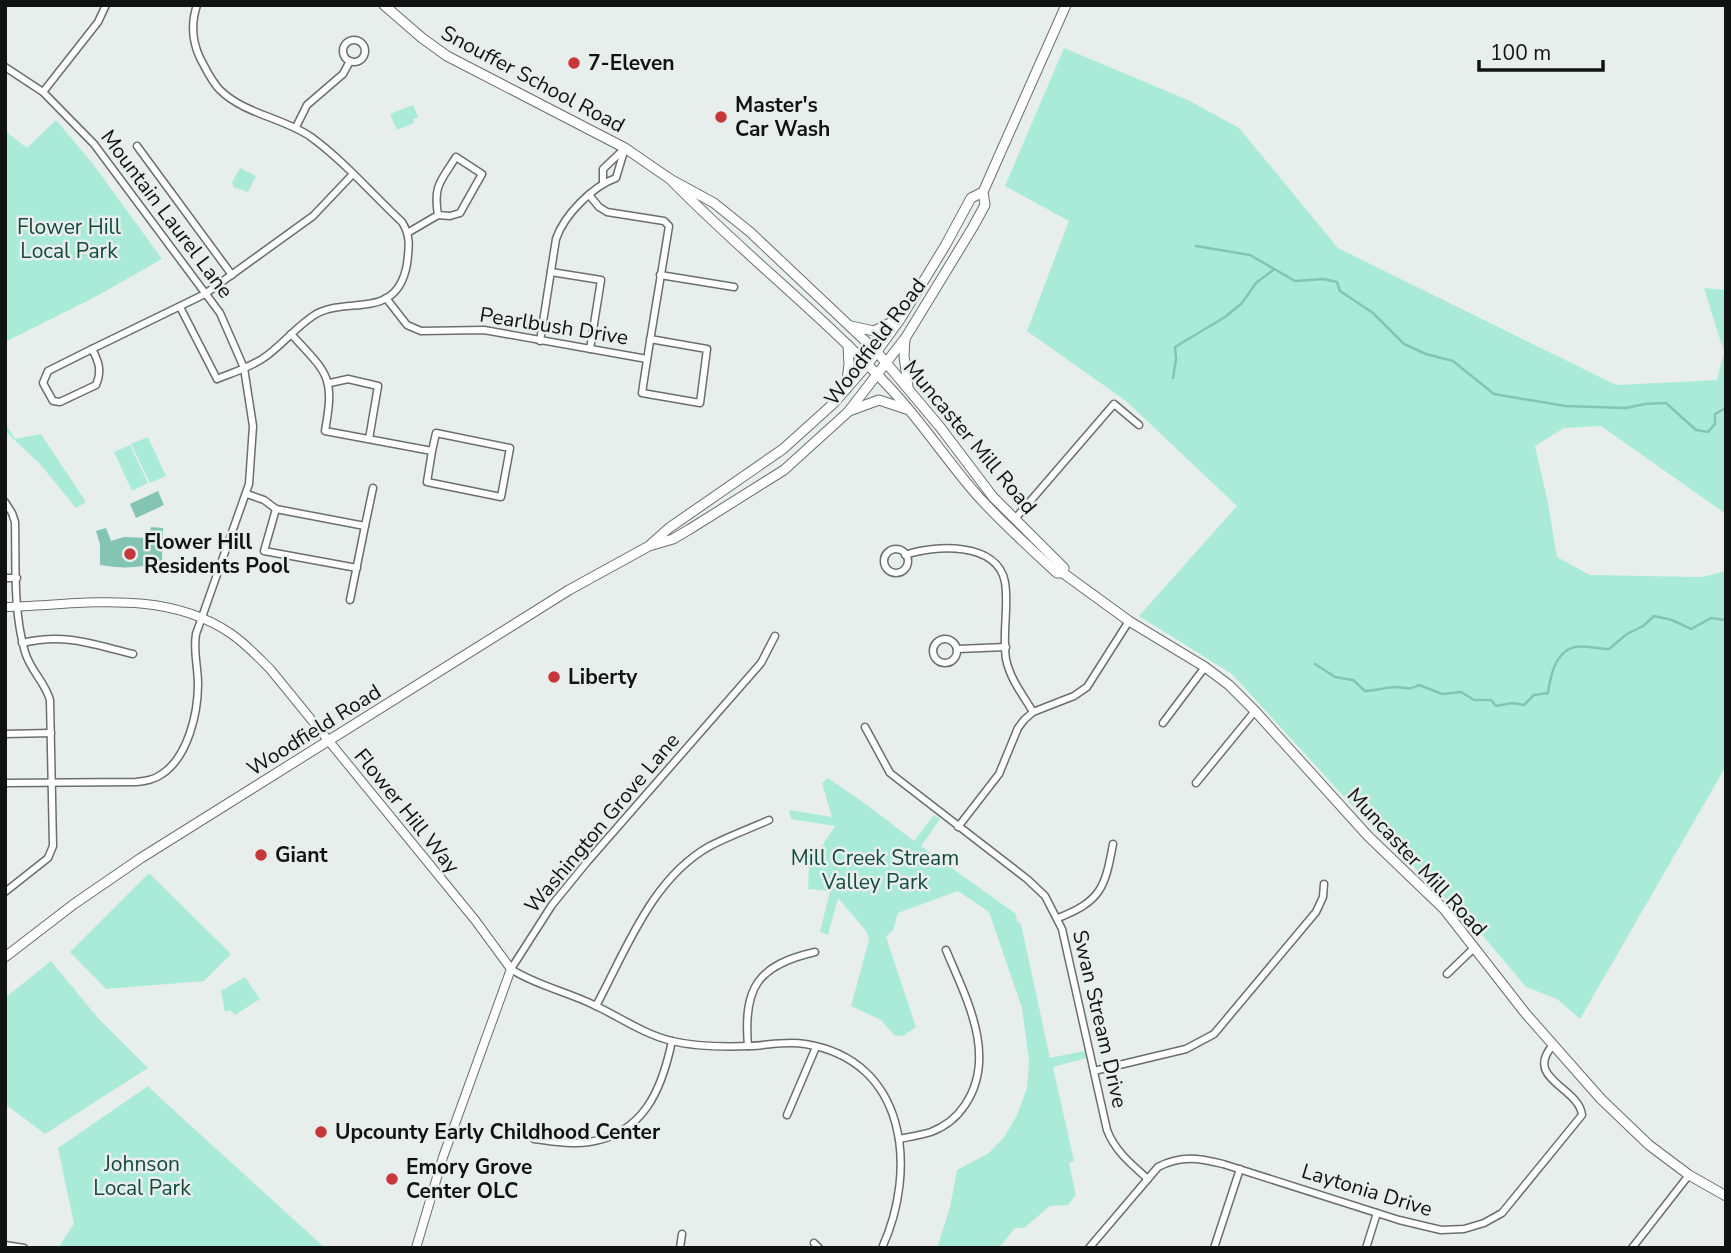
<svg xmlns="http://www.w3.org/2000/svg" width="1731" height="1253" font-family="'Nunito Sans',sans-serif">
<rect width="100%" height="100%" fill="#e8eeec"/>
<g fill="#aaebd8">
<path d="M1064 48 1188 100 1239 128 1338 248 1616 385 1717 380 1724 352 1704 288 1726 290V514L1601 426 1564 428 1535 446 1548 503 1557 557 1590 575 1702 577 1726 571V766L1580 1019 1557 999 1526 987 1484 937 1347 800 1232 674 1139 616 1237 506 1126 401 1027 331 1069 221 1005 186Z"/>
<path d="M413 105 418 117 413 119 414 123 397 130 390 114Z"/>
<path d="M56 120 93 164 162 259 97 296 5 342V131L27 148Z"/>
<path d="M240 168 256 176 248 192 234 187 232 182Z"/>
<path d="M5 423 15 439 41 434 86 502 76 508 40 464 5 431Z"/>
<path d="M148 437 166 476 150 483 131 444Z"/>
<path d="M130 445 148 483 132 491 114 452Z"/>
<path d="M828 778 867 805 914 841 934 815 940 819 921 846 1016 914 1017 921 1021 924 1050 1058 1084 1051 1086 1058 1053 1067 1074 1161 1069 1163 1076 1195 1068 1205 1050 1206 1024 1228H1015L999 1248H937L950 1207 957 1170 989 1153 1005 1136 1017 1115 1027 1088 1029 1061 1022 1008 989 912 958 891 898 913 893 930 886 937 916 1027 903 1036 894 1035 881 1020 851 1006 869 940 867 932 838 898 828 935 820 932 830 891 808 889 809 866 835 826 791 819 789 810 832 817 822 783Z"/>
<path d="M149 873 231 954 204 981 106 989 70 952Z"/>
<path d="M51 961 97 1017 148 1068 45 1134 5 1104V998Z"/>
<path d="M245 977 260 999 235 1015 230 1010 225 1012 221 991Z"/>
<path d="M148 1086 156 1094 325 1248H58L74 1224 58 1148Z"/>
</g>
<g fill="#84c4b2">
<path d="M158 491 164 505 136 518 130 504Z"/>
<path d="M151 527 163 528 162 562C140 568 123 569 100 565V544L96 531 106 528 111 541 124 537 149 538Z"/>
</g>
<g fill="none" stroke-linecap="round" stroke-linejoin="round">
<g stroke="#84c4b2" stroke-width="2.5">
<path d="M1196 246 1250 255 1295 281 1323 279 1337 282 1340 291 1373 313 1404 344 1426 354 1453 361 1494 394 1565 406 1626 408 1645 404 1666 403 1696 430 1708 432 1715 424V414L1726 408"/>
<path d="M1173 378 1176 359 1175 347 1225 317 1242 303 1256 283 1273 270"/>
<path d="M1315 664 1335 677 1353 680 1365 691C1375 691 1386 687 1396 687 1406 687 1409 691 1419 685L1442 694 1461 692 1474 700H1491L1496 706 1512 703 1524 705 1534 695 1548 693C1550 677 1555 651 1575 647 1584 645 1599 649 1609 649L1627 634 1643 626 1654 616 1672 620 1691 629 1711 618 1726 620"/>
</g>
<g stroke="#6a6f6e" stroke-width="9">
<g id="minor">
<circle cx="354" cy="51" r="11"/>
<path d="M5 67 43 92 94 144 220 313 244 368 253 426 249 484 196 634C193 651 198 667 198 684 198 713 188 757 162 774 154 780 145 781 136 782L5 783"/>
<path d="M43 92 98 22 106 5"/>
<path d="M296 127 307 105 343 74 350 61"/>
<path d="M137 146 232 275"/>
<path d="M603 183V169L622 151"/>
<path d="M590 196 599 207 607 212 664 221 669 226C660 282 650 338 642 393L700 403 707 349 650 339"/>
<path d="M409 232 438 215 450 216 460 213 482 174 456 157C441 181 433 185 438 215"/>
<path d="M551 272 601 280 590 349"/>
<path d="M660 275 734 287"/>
<path d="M386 298 407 325 421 331 484 330 647 359"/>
<path d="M180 307 217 379C232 373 248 368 262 359 281 347 296 326 316 314 349 296 397 321 407 264 409 248 411 236 402 222 372 194 344 161 311 137 284 118 244 114 220 90 211 81 206 69 200 58 192 41 191 23 197 5"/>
<path d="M291 334C328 374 335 376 325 431L432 451 436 433 510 448 501 497 427 482 432 451"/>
<path d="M540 341 556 239C564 215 593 186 616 178L625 148"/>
<path d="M92 349 205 294 313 216 352 175"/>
<path d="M92 349C99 362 102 371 96 385L60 402 53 401 43 383 48 371Z"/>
<path d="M330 383 348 379 378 386 369 439"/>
<path d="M247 494 264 500 276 509 365 526 350 600"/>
<path d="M5 502 12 513 15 522C16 564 13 611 25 652 30 670 45 682 50 700L53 846 48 858 5 892"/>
<path d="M276 509 264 551 357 568"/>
<path d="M1014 520 1114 404 1139 425"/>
<path d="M365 526 373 488"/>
<circle cx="896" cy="561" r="12"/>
<path d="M905 555C934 545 997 541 1005 582 1009 607 1002 634 1006 659 1010 679 1023 695 1033 712"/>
<path d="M5 578H17"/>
<path d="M775 636 761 663 587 862 552 905 511 969C535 985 568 992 594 1005 620 1017 643 1034 672 1041 697 1047 725 1047 751 1046 769 1045 787 1041 805 1044 907 1060 918 1169 882 1248"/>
<circle cx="945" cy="651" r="12"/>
<path d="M22 643C66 633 91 644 133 654"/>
<path d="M957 649 1006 647"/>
<path d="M1163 723 1205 667"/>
<path d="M865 727 890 773 1027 879 1045 896 1062 929 1107 1130C1115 1151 1131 1164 1148 1179"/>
<path d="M5 734 51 733"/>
<path d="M1196 783 1255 711"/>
<path d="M958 827 999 774 1018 728 1024 720 1033 712 1074 696 1087 687 1129 621"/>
<path d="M1058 918C1101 901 1105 888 1113 844"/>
<path d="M1447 974 1475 947"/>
<path d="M596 1006C626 950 652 878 710 846 729 836 749 829 769 820"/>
<path d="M748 1046C743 987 758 965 815 952"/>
<path d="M1094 1071 1186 1049 1214 1034 1316 912 1323 897 1324 884"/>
<path d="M787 1115 816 1047"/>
<path d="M534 1139C552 1141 571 1145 589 1142 644 1134 662 1089 672 1041"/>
<path d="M899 1139C909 1137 921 1135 931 1132 944 1127 957 1117 965 1105 998 1056 966 998 946 950"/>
<path d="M814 1243 819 1248"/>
<path d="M5 1245 24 1248"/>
<path d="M680 1248 682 1234"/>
<path d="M1089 1248 1158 1167C1181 1155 1199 1158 1223 1164L1399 1220 1441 1230 1464 1229 1484 1223 1502 1213 1582 1115C1579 1087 1523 1079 1553 1045"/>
<path d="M1214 1248 1240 1169"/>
<path d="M1366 1248 1377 1213"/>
<path d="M1632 1248 1689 1175"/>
</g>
</g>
<g stroke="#6a6f6e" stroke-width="10">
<path id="tertiary" d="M5 607C81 605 163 588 230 633 245 643 257 656 270 669L475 920 511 969 443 1157 416 1248"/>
</g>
<g stroke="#6a6f6e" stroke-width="11">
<g id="secondary">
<path d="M384 5 422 38 447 56 625 148 670 179 714 203 750 232 877 352 940 427 993 497 1064 568 1063 573"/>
<path d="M670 179C741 252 821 314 890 388 922 422 947 461 977 495 1002 523 1030 548 1057 573H1063L1129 621 1205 667 1229 685 1255 711 1368 836 1444 909 1526 1014 1601 1099 1649 1145 1689 1175 1726 1196"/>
<path d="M851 326 874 331 896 320"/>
<path d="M905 339 904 356 908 387"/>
<path d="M846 389 849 364 848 345"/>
<path d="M849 411 879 400 906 409"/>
<path d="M651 544 669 528 783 449 834 403 867 365 901 318 945 246 971 198 983 192"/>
<path d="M5 957 74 904 141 858 569 590 649 546 673 539 690 529 784 470 848 412 906 337 973 227 985 205 983 192 1066 5"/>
</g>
</g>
<use href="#minor" stroke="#fff" stroke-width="6"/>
<use href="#tertiary" stroke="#fff" stroke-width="8"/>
<use href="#secondary" stroke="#fff" stroke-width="9"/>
</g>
<g fill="#c63739" stroke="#e8eeec" stroke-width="2.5">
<circle cx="574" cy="63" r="7"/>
<circle cx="721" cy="117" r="7"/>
<circle cx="130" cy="554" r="7"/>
<circle cx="554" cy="677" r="7"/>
<circle cx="261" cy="855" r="7"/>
<circle cx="321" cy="1132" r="7"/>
<circle cx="392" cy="1179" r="7"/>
</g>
<g text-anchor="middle" stroke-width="5" stroke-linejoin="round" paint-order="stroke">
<g font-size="21" font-weight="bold" fill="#111313" stroke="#e8eeec" text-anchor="start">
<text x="588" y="70">7-Eleven</text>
<text x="735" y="112">Master's<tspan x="735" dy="24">Car Wash</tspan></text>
<text x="144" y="549">Flower Hill<tspan x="144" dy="24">Residents Pool</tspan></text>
<text x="568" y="684">Liberty</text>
<text x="275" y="862">Giant</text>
<text x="335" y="1139">Upcounty Early Childhood Center</text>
<text x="406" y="1174">Emory Grove<tspan x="406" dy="24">Center OLC</tspan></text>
</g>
<g font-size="21" fill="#111313" stroke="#e8eeec">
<text transform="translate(533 79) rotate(28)" y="7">Snouffer School Road</text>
<text transform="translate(167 214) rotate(53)" y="7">Mountain Laurel Lane</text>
<text transform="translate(554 326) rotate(9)" y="7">Pearlbush Drive</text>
<text transform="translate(875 342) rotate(-53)" y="7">Woodfield Road</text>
<text transform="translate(970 437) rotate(50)" y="7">Muncaster Mill Road</text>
<text transform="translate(314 730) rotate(-32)" y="7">Woodfield Road</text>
<text transform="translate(407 811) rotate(51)" y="7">Flower Hill Way</text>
<text transform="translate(602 823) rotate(-50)" y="7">Washington Grove Lane</text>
<text transform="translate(1417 862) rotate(47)" y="7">Muncaster Mill Road</text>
<text transform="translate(1100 1019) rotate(77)" y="7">Swan Stream Drive</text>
<text transform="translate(1367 1190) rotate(17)" y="7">Laytonia Drive</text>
</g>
<g font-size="21" fill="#13493d" stroke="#e8eeec">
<text x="69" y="234">Flower Hill<tspan x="69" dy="24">Local Park</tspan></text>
<text x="875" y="865">Mill Creek Stream<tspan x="875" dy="24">Valley Park</tspan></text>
<text x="142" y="1171">Johnson<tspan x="142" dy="24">Local Park</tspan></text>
</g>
</g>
<rect width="1731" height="1253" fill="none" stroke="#111313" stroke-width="14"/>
<path d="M1479 60v10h124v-10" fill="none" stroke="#111313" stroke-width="3.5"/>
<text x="1490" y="60" font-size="21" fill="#111313" stroke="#e8eeec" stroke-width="5" paint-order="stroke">100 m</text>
</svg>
